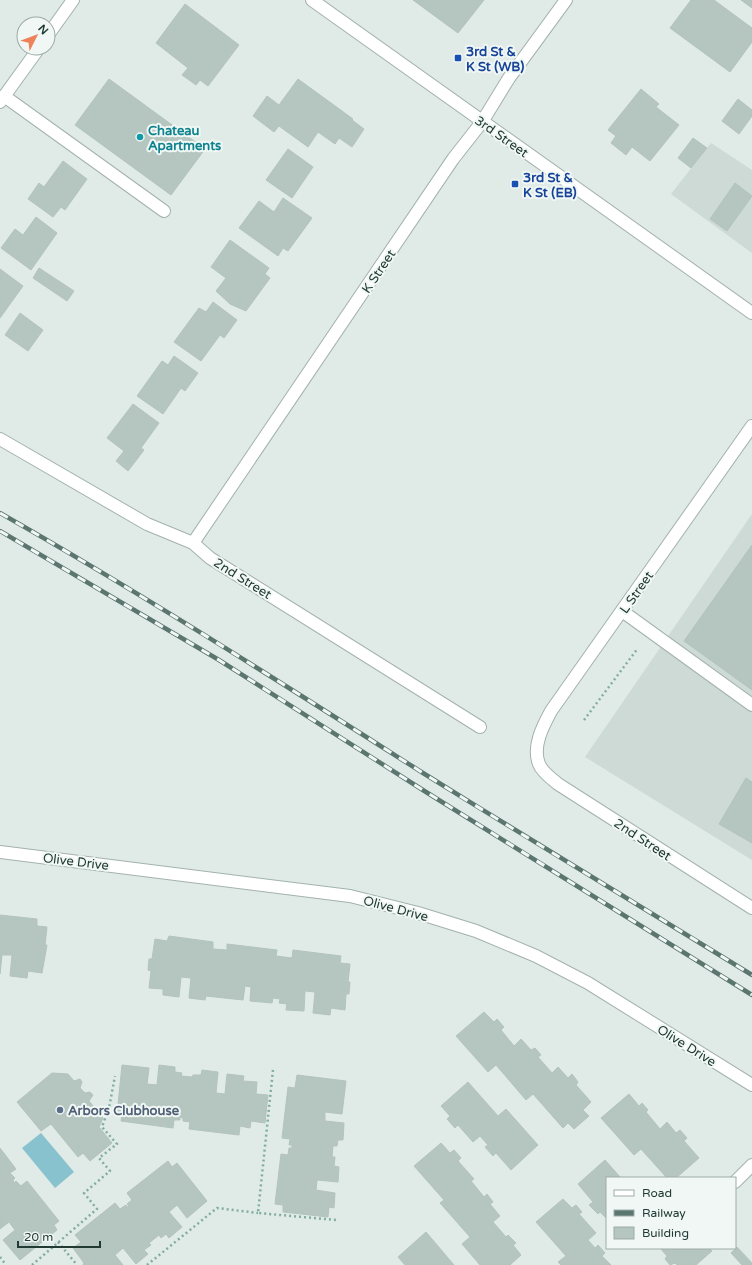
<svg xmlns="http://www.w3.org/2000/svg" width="752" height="1265" font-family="'Varela Round',sans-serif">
<rect width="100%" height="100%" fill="#e0eae6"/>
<g fill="#cedad5">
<path d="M711 143 752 170V253L671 194Z"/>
<path d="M752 514V860L585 757Z"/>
</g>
<path fill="#89c2cf" d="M41 1133 74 1172 55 1188 22 1148Z"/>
<g fill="#b5c5bf" stroke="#b3c4bd">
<path d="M413 0H484L458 33Z"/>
<path d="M691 0H714L752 28V42L730 72 670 28Z"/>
<path d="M741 0H752V8Z"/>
<path d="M185 4 239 45 208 86 200 80 196 85 182 75 188 68 156 43Z"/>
<path d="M109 79 205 149 171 195 75 125Z"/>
<path d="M298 79 353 119 352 120 364 129 352 147 339 138 335 144 318 132 308 147 279 126 274 132 253 116 267 96 279 105Z"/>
<path d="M641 89 659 104 656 107 679 125 650 161 632 147 626 155 611 143 616 136 608 130Z"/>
<path d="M738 99 752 110V116L739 134 722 121Z"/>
<path d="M693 138 707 148 691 168 678 158Z"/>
<path d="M288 149 313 167 292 198 266 180Z"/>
<path d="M63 161 87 179 65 210 61 207 53 217 28 199 39 183 44 187Z"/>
<path d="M735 183 752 196 727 231 710 219Z"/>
<path d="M283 198 312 218 288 251 283 248 278 256 239 228 259 201 274 212Z"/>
<path d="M36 217 57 233 31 270 1 248 15 229 23 235Z"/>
<path d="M230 240 269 268 265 274 270 278 246 311 230 304 216 291 226 278 211 267Z"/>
<path d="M39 268 74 291 67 301 33 278Z"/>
<path d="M0 269 23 286 0 318Z"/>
<path d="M213 302 237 320 224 338 220 335 201 361 174 342 199 308 206 312Z"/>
<path d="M20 313 43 330 28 351 5 335Z"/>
<path d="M174 356 198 373 185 391 181 388 163 414 137 396 162 361 168 365Z"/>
<path d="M133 404 159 423 141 448 144 450 128 471 116 461 124 451 107 438Z"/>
<path d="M752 545V690L684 641Z"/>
<path d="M746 778 752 782V843L719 824Z"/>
<path d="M0 915 37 919V926L47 927 45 945H47L42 973 28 971 27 978 10 976 12 955H2L0 974Z"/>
<path d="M169 936 213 942V949L227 950V944L277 950 276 956 292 958 293 950 341 956 340 963 350 964 348 982H350L349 994H346L345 1010 331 1008 330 1015 313 1013 315 992 305 991 304 1011 286 1010 287 1004 279 1003 280 999 273 998 272 1003 250 1001 251 987 245 986 243 1000 206 996 205 1000 189 998 191 978 181 977 179 997 163 995V989L149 988 151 971 148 970 149 959H152L155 939 167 941Z"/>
<path d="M484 1012 494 1022 497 1019 504 1027 501 1030 514 1046 521 1039 531 1050 535 1048 541 1055 538 1057 552 1073 558 1067 568 1078 572 1074 578 1082 576 1085 591 1102 583 1110 589 1116 574 1129 568 1123 563 1128 533 1094 526 1100 496 1065 488 1072 456 1036Z"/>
<path d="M122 1065 149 1068 147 1084 157 1085 159 1065 175 1067V1072L182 1073 181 1076 192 1077 193 1075H201L202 1070 218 1072 216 1093 225 1094 227 1074 244 1076 243 1081 257 1082 256 1094 268 1095 265 1123 251 1121 250 1128 240 1126 239 1135 189 1129 190 1122 183 1121V1118L180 1117V1120H174L173 1128 121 1121 122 1114H117Z"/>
<path d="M52 1073 68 1074 74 1081 80 1079 82 1082 80 1088 85 1093 90 1092 93 1095 89 1101 103 1118 99 1127 112 1143 90 1161 83 1153 78 1157 51 1124 41 1131 17 1102Z"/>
<path d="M297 1075 346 1081 342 1114 325 1112V1121L344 1123 343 1140H338L337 1146H333L332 1157H335L334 1166 339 1167 338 1182 317 1180 316 1190 335 1193 334 1208 329 1207 328 1217 283 1212V1205L275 1204 281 1154 288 1155 289 1148H292V1145H289L290 1139 282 1138 288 1087 295 1088Z"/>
<path d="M468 1082 498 1116 506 1109 538 1145 511 1170 496 1153 493 1156 485 1147 488 1145 480 1136 473 1142 458 1125 455 1128 447 1119 450 1116 441 1106Z"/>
<path d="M629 1094 639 1106 642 1103 648 1110 646 1112 660 1129 667 1122 676 1133 680 1130 687 1138 684 1141 699 1158 676 1178H667L641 1149 634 1155 601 1118Z"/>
<path d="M441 1143 450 1153 454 1150 461 1158 458 1161 474 1179 471 1181 484 1197 487 1194 493 1202 490 1204 500 1216 493 1222 506 1237 508 1235 516 1243 513 1245 521 1255 510 1265H480L462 1244 470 1237 440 1203 444 1200 414 1166Z"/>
<path d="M0 1148 16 1169 10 1173 15 1178 13 1180 14 1183 16 1181 21 1186 27 1181 59 1221 54 1225 57 1230 20 1260 3 1240 15 1230 9 1222 0 1229Z"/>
<path d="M605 1160 621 1178H607V1219L600 1212 598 1214 589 1205 593 1202 578 1184Z"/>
<path d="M168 1161 172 1167 177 1163 207 1201 187 1218 177 1205 169 1212 182 1227 169 1238 166 1234 161 1238 159 1235 149 1243 151 1245 144 1250 148 1254 136 1264 123 1248 115 1255 123 1265H83L84 1263 73 1248 81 1242 75 1235 115 1203 120 1209 126 1205 127 1207 129 1206 127 1204 132 1200 127 1193Z"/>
<path d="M563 1199 572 1208 576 1205 582 1212 579 1214 596 1233 588 1240 595 1248 598 1245 605 1253 602 1256 611 1265H561L558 1262 566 1256 536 1222Z"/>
<path d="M426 1232 454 1265H405L398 1257Z"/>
<path d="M737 1247 752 1263V1265H742L731 1253Z"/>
<path d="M660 1248H709L712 1251 696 1265H677L675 1263 670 1265 665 1259 667 1256Z"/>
</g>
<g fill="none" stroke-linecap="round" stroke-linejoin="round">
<g stroke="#a3b2ad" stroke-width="14">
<g id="minor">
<path d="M312 0 752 313"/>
<path d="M48 35 73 0"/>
<path d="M4 96 164 211"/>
<path d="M0 102 39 48"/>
<path d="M752 426 551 711C543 726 532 746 539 764 542 772 552 779 558 784L752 908"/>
<path d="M0 439 147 524 193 543 210 558 480 727"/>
<path d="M193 543 453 159 482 122 509 78 566 0"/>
<path d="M622 611 752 705"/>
<path d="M0 852 350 896 418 913 476 931 536 956 588 983 752 1085"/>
<path d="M735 1182 752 1165"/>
</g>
</g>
<g stroke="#81ada0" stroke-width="2.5" stroke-dasharray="2 3" stroke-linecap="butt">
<path d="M584 720 638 648"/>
<path d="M273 1070 258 1213 336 1220"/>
<path d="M58 1242 77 1265"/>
<path d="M0 1257 6 1265"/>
<path d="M32 1265 97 1209 84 1193 110 1171 99 1158 117 1144 102 1127 109 1108 115 1076"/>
<path d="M147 1265 217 1208 258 1213"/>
</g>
<use href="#minor" stroke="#fff" stroke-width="12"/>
<g stroke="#5b766f" stroke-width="4.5">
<g id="rail">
<path d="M0 513C144 595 283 684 423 773 532 841 642 907 752 975"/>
<path d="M0 531 219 660 426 792 752 995"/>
</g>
</g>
<use href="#rail" stroke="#f0f7f4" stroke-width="3" stroke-dasharray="9" stroke-linecap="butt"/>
</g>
<g fill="#1a4fb4" stroke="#f0f7f4" stroke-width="1.5">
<rect x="454" y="54" width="8" height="8" rx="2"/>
<rect x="511" y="180" width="8" height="8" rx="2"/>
</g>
<circle fill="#0f9aa8" stroke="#f0f7f4" stroke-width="1.5" cx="140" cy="137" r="4"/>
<circle fill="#5c6f8a" stroke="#f0f7f4" stroke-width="1.5" cx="60" cy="1110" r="4"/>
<g text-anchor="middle" stroke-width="4" stroke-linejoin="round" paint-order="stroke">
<g font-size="13" font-weight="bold" fill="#164399" stroke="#f0f7f4" text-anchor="start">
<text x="466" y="56">3rd St &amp;<tspan x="466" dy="15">K St (WB)</tspan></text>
<text x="523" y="182">3rd St &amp;<tspan x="523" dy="15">K St (EB)</tspan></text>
</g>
<g font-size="13" font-weight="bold" fill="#0d838f" stroke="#f0f7f4" text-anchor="start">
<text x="148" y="135">Chateau<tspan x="148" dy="15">Apartments</tspan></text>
</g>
<g font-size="13" fill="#213a34" stroke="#f0f7f4">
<text transform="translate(502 136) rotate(35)" y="5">3rd Street</text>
<text transform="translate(378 271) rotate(-56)" y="5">K Street</text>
<text transform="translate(243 578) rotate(32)" y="5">2nd Street</text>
<text transform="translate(636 592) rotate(-55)" y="5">L Street</text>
<text transform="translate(643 839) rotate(33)" y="5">2nd Street</text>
<text transform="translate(76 861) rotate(7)" y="5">Olive Drive</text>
<text transform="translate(396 908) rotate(15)" y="5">Olive Drive</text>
<text transform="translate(687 1045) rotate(32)" y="5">Olive Drive</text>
</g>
<g font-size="13" font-weight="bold" fill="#4e5e75" stroke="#f0f7f4" text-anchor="start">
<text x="68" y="1115">Arbors Clubhouse</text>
</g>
</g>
<rect x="606" y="1177" width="130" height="72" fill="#f0f7f4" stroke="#9daba7"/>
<rect x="614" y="1190" width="20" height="6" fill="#ffffff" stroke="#9daba7"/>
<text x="642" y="1197" font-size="12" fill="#213a34">Road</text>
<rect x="614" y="1210" width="20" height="6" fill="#5b766f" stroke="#9daba7"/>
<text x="642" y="1217" font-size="12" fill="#213a34">Railway</text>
<rect x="614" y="1227" width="20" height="12" fill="#b5c5bf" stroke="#9daba7"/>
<text x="642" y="1237" font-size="12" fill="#213a34">Building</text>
<g transform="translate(36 36) rotate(48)"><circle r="19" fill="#f0f7f4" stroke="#9daba7"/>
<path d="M0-3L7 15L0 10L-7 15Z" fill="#ee825a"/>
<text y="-6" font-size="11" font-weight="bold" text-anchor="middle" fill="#213a34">N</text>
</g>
<path d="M18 1241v6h82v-6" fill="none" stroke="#213a34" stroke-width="2"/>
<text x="24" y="1241" font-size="12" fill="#213a34" stroke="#f0f7f4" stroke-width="3" paint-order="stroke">20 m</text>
</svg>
